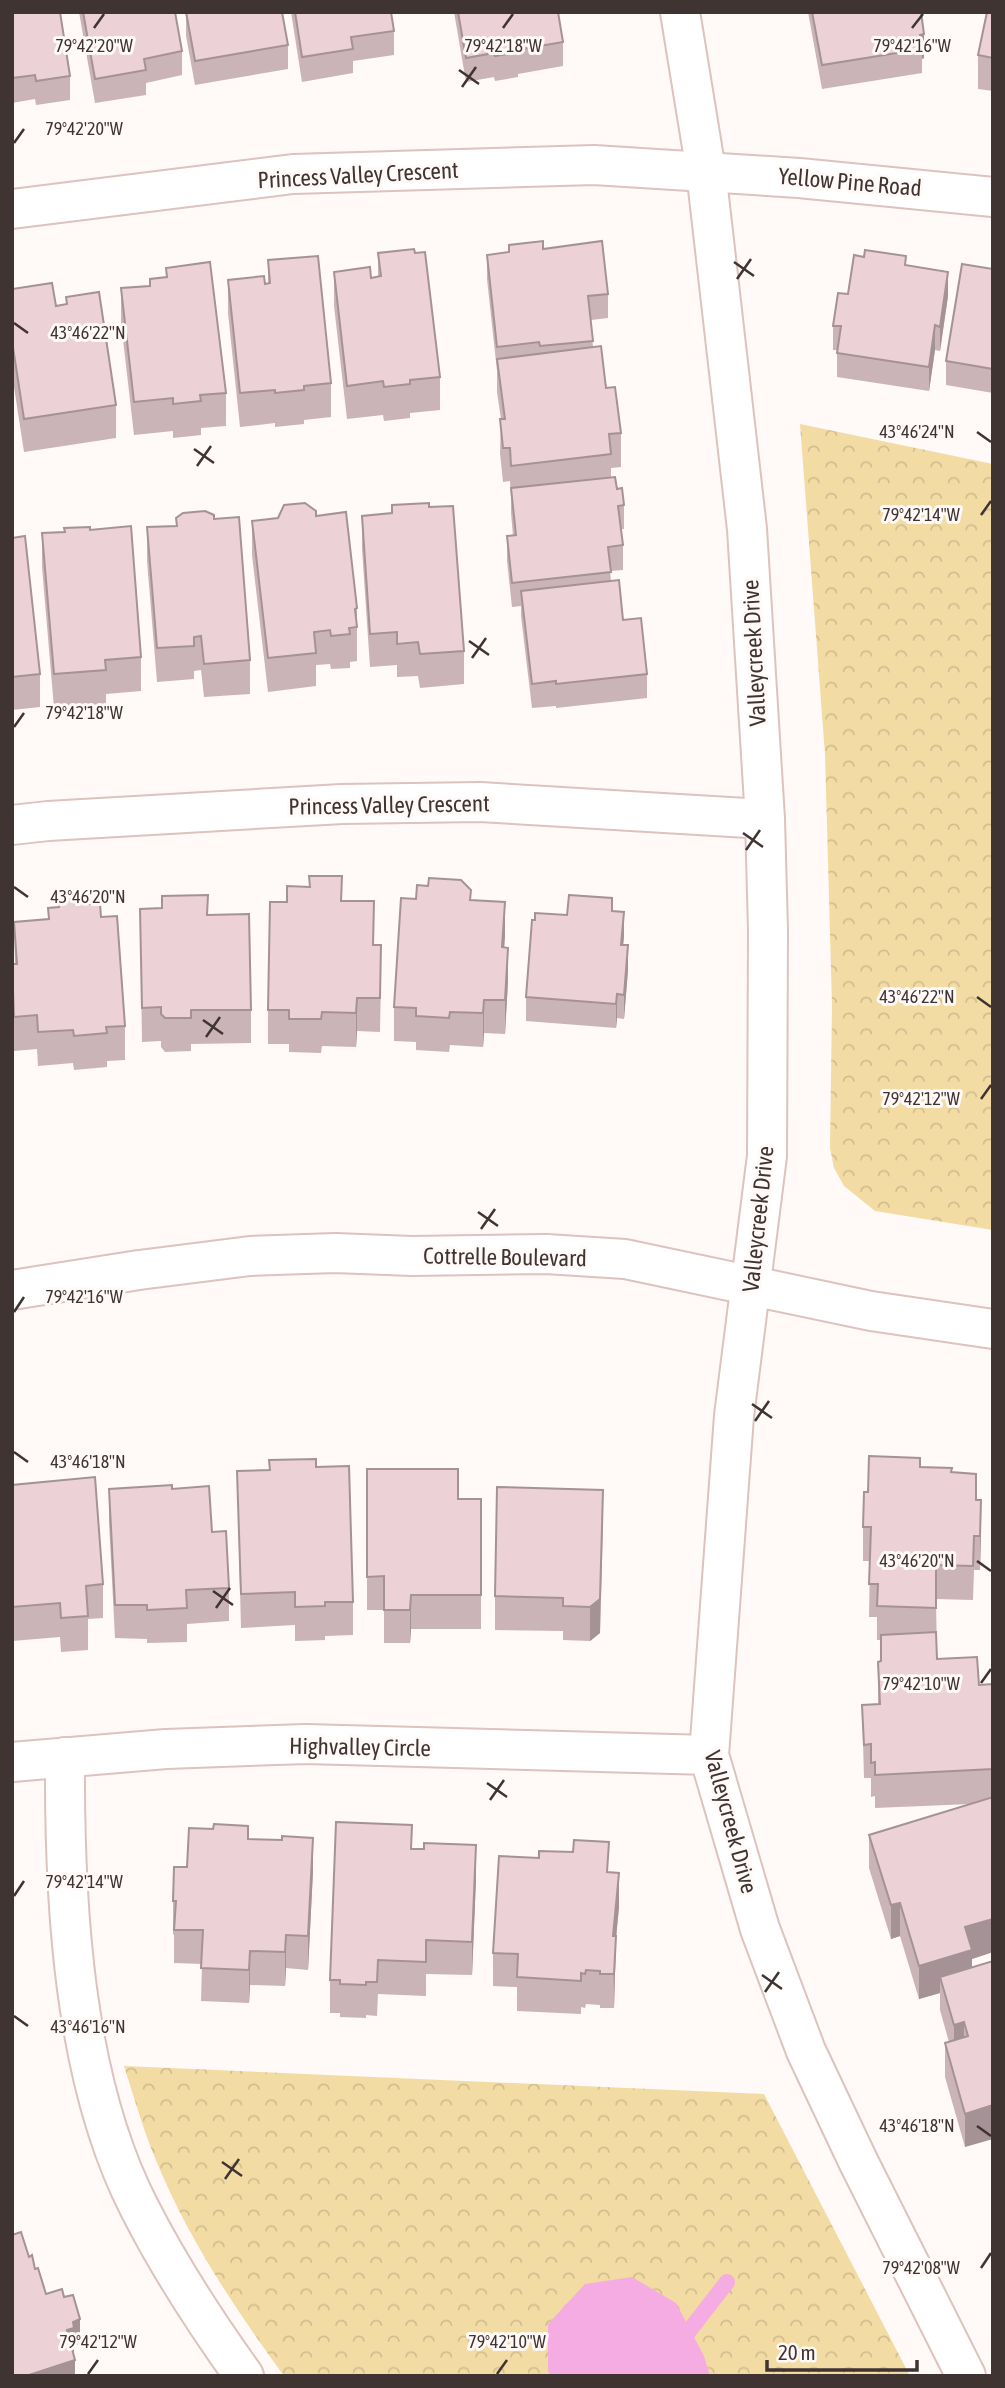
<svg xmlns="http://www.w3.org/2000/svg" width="1005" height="2388" font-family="'Asap Condensed',sans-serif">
<defs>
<pattern id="park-crowns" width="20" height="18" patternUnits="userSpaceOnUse" patternTransform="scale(1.75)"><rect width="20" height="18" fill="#f3dca4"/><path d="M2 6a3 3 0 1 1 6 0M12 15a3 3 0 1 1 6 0" fill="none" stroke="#d1bd8e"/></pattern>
</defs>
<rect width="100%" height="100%" fill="#fff9f8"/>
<g fill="url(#park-crowns)">
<path d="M800 424 993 464V1230L875 1211 844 1186 834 1168 830 1148 832 1005 825 754Z"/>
<path d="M124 2066 764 2094 910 2376H284C234 2307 187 2237 155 2158 143 2129 134 2097 124 2066Z"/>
</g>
<path fill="#f4ace2" d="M632 2277 676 2303 704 2356 710 2376H551L548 2371V2324L585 2284Z"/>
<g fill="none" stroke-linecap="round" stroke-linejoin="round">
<path stroke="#f4ace2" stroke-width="16" d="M654 2376 727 2282"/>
<g stroke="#ddc2bd" stroke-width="42">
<g id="minor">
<path d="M680 12 706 171 747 529 765 819 768 931 767 1156 734 1416 709 1755 760 1929 806 2051 858 2161 966 2376"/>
<path d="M12 209 293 174 594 165 799 178 993 197"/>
<path d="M12 825 48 821 342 804 480 802 765 819"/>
<path d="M65 1757C64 1901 73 2080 140 2209 170 2268 206 2323 244 2376"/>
<path d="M12 1762 166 1749 306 1744 709 1755"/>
</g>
</g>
<g stroke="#ddc2bd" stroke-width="42">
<path id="secondary" d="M12 1290 139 1270 250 1256 335 1253 412 1256 546 1254 625 1259 871 1311 993 1329"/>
</g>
<use href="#minor" stroke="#fff" stroke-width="38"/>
<use href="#secondary" stroke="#fff" stroke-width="38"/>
</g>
<g fill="#cbb4b8">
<path d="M12 12 70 76V100L36 105 35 99 12 103Z"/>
<path d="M79 12H175L182 51V75L146 83V95L95 103Z"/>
<path d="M186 12 288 45V69L195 85 186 36Z"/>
<path d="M291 12H391L394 31V55L353 61V73L302 82Z"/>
<path d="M454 12H558L563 42V66L518 74V77L495 81 494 77 466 82Z"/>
<path d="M808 12H921L924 58 922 59V73L822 89Z"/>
<path d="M993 12V91L978 89V55Z"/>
<path d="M509 245 543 249 608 294V318L591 320 593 347 621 433V467L611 468V478L624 505V529H621L623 545V570L610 571 611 581 623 620 647 674V698L556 708V706L532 708 521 616V606L512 607 507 561V536H513L511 513V497L510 481 503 482 500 453 501 419 497 392V371L487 279V255L509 252Z"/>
<path d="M378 253 440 377V410L410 413V418L384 421 383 415 347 419 334 306V272L371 278 378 277Z"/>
<path d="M268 260 331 383V417L304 420V424L275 427V423L240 427 228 313V280L265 284H268Z"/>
<path d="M906 266 948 296 940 351 935 350 929 391 837 377V350H833V326L848 294Z"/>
<path d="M166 268 226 393V426L201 428V435L173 438V431L134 435 121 322V288L150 286V279L166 277Z"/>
<path d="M993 269V393L946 385V361Z"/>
<path d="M12 289 56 306 66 305V297L116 405V438L24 452 12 374Z"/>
<path d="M392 505 429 507 464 651V684L420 688 418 676 397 677V665L370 667 362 549V516L392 513Z"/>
<path d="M316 516 357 608V661L350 662V668L331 669 330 664 316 665V686L268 692 252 555V521Z"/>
<path d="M176 518 250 660V694L204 697 201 670 194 671V679L157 682 147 561V527L176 526Z"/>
<path d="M90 530 141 657V691L106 694V704L54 708 42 567V533Z"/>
<path d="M12 538 40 674V707L12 710Z"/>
<path d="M58 899 75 904 101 917 125 1026V1060L107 1061V1067L74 1070 73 1063 38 1066 37 1049 14 1051 12 1032V964H15L14 922 48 919V908L58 907Z"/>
<path d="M471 900 505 935 504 947 508 981 505 1034 484 1033 483 1047 450 1045 449 1052 416 1050V1042L394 1041V1007Z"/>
<path d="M342 901 374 945 381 979 380 1032 357 1031 356 1047 322 1046 321 1053 289 1052V1044H268V1010L287 902Z"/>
<path d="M140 909 208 915 251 1010V1043L191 1044V1051L165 1052 161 1047V1041L142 1042Z"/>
<path d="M612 911 624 936 623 945 628 970 624 1019 617 1018 616 1028 526 1021V997L567 915Z"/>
<path d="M316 1467 353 1602V1635L325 1636V1640L295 1641V1625L241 1628 237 1471Z"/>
<path d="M920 1467 952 1472 976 1500 981 1533 980 1570H974L973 1600 936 1599 937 1659 979 1685H993V1952L972 1959 965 2147 945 2077V2043L949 2042 940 2010V1993L919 1999 900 1936 891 1939 869 1868V1835L970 1804 875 1808V1796L871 1797V1778H864L862 1705 878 1704V1662L881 1661V1640H877V1617H869L870 1561H863V1527L868 1492Z"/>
<path d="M367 1469 458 1499H481V1629H411L410 1643H384V1610H367Z"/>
<path d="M12 1485 103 1584V1618L88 1619V1650L61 1652 60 1637 12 1641Z"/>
<path d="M109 1489H172L212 1532 229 1588V1621L187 1624V1642L147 1643V1639L115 1638 109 1522Z"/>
<path d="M603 1523 600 1633 590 1641 563 1640V1631L495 1630V1596Z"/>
<path d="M248 1839 313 1871 308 1970 286 1968 285 1986 250 1985 249 2003 201 2001 202 1964 174 1963V1935L173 1934V1901L187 1867Z"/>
<path d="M412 1849 476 1879 472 1975 426 1974V1996L378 1994 377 2016 366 2015V2018L340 2017V2013H330V1980Z"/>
<path d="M609 1872 619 1907 616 1938 614 2008H600V2005L586 2004 585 2008 581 2007V2014L517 2011V1987L493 1986V1953Z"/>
</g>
<g fill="#a59296">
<path d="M924 34V58L922 59V49L920 35Z"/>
<path d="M948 272V296L940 351V327Z"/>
<path d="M935 325V350L929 391V367Z"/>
<path d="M505 902V935L502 981V947Z"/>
<path d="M624 912V936L621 969V945Z"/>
<path d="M628 945V970L624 1019V995Z"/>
<path d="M508 948V981L505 1034V1000Z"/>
<path d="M617 994V1018L616 1028V1004Z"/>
<path d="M357 998V1031L356 1047V1013Z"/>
<path d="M484 1000V1033L483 1047V1013Z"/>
<path d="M603 1490 600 1633 590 1641V1607Z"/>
<path d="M981 1500V1533L980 1570V1536Z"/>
<path d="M411 1595V1629L410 1643V1610Z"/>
<path d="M313 1838V1871L308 1970V1936Z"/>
<path d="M476 1845V1879L472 1975V1942Z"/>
<path d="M619 1873V1907L616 1938 614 2008 613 1936Z"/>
<path d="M900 1903V1936L891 1939V1905Z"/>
<path d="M993 1919V1952L972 1959V1984L940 1977V1993L919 1999V1966L965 1927Z"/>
<path d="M286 1935V1968L285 1986V1952Z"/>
<path d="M250 1951V1985L249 2003V1970Z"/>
<path d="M964 2022V2056L954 2059V2025Z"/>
<path d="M993 2105V2139L965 2147V2114Z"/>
<path d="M80 2319V2344L74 2346V2352L67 2355V2330L73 2322Z"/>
<path d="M75 2360V2376H26Z"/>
</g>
<g fill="#ecd1d6" stroke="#a59296" stroke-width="2">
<path d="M12 12H60L70 76 36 81 35 75 12 78Z"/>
<path d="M83 12H175L182 51 144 59 146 70 95 79Z"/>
<path d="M186 12H282L288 45 195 61Z"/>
<path d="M295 12H391L394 31 351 37 353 49 302 57Z"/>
<path d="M458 12H558L563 42 517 50 518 52 495 56 494 53 466 58Z"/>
<path d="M812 12H921L924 34 920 35 922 49 822 65Z"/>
<path d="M987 12H993V58L978 55Z"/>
<path d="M543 241V249L602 241 608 294 588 296 593 341 540 346 539 342 497 347 487 255 509 252V245Z"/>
<path d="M414 249 415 253 425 252 440 377 410 380V384L384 387 383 381 347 386 334 272 370 267 371 278 381 276 378 253Z"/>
<path d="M865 250 906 256 905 265 948 272 940 327 935 325 929 367 837 353 841 326H833L838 293 848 294 854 255 864 257Z"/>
<path d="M318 256 331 383 304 386V390L275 393V390L240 393 228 280 264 276 265 284 270 283 268 260Z"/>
<path d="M210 262 226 393 200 395 201 401 173 404V398L134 402 121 288 150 286V279L167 277 166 268Z"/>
<path d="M962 264 993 269V369L946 361Z"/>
<path d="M52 283 56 306 67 304 66 297 99 292 116 405 24 419 12 341V289Z"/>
<path d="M601 346 606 388 615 387 621 433 609 434 611 454 511 466 510 448H503L500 419H505L497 359Z"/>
<path d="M615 477 617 489 622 488 624 505 618 506 623 545 608 547 611 572 512 583 507 536 516 535 511 488Z"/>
<path d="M305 503 316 511V516L346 512 357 608 355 609 357 627 349 628 350 634 331 636 330 630 314 632 316 653 268 658 252 521 278 518 284 505Z"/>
<path d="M429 503V507L453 506 464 651 420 654 418 642 397 644V632L370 634 362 516 392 513V505Z"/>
<path d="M205 511 214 515V519L239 517 250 660 204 664 201 636 194 637V646L157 648 147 527 177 526 176 518 183 513Z"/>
<path d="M131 526 141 657 105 660 106 670 54 674 42 533 65 532 64 528 90 527V530Z"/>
<path d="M25 536 40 674 12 677V538Z"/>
<path d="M619 580 623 620 641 618 647 674 556 684V681L532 684 521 591Z"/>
<path d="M309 876H342L341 901H374L373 945H381L380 998H357L356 1013 322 1012 321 1019H289V1010H268L270 902H287V886L310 887Z"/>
<path d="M429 878 461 880 471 890 470 900 505 902 502 947 508 948 505 1000H484L483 1013 450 1012 449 1018 416 1016V1008L394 1007 401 898 416 899 417 885 428 886Z"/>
<path d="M208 895 207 915 249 914 251 1010H191V1018H165L161 1014V1007L142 1008 140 909 162 908V896Z"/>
<path d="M569 895 612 898V911L624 912 621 945H628L624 995 617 994 616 1004 526 997 532 920H535V913L567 915Z"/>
<path d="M74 898 75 904H100L101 917 117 916 125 1026 106 1027 107 1033 74 1036 73 1030 38 1032 37 1015 14 1017 12 964H17L14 922 49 919 48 908 59 907 58 899Z"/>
<path d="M869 1456 920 1458V1467L952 1468 951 1472 976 1474V1500H981L980 1536H974L973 1566 936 1565V1608L877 1606 878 1584H869L871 1527H863L864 1492H868Z"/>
<path d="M316 1459V1467L349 1466 353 1602H325V1606L295 1607V1592L241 1594 237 1471 270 1470 269 1460Z"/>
<path d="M367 1469H458V1499H481V1595H411L410 1610H384V1576L367 1577Z"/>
<path d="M95 1477 103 1584 86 1586 88 1616 61 1618 60 1603 12 1607V1485Z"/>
<path d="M172 1485V1489L209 1486 212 1532 226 1531 229 1588 186 1590 187 1608 147 1610V1605H115L109 1489Z"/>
<path d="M497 1487 603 1490 600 1599 590 1607 563 1606V1598L495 1596Z"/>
<path d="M936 1632 937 1659 977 1657 979 1685 993 1684V1769L875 1775V1762L871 1763V1744L864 1745 862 1705 880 1704 878 1662 881 1661V1635Z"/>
<path d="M993 1797V1919L965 1927 972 1950 919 1966 900 1903 891 1905 869 1835Z"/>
<path d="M336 1822 412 1825 411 1849H424V1843L476 1845 472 1942 426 1940V1962L378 1960 377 1982H366V1985L340 1984V1980H330Z"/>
<path d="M214 1824 248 1826V1839L282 1840V1836L313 1838 308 1936 286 1935 285 1952 250 1951 249 1970 201 1968 203 1930H174L176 1901H173L174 1867H187L189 1828 213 1829Z"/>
<path d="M574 1840 609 1842 607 1872 619 1873 613 1936H616L614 1974H600V1971L586 1970 585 1974 581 1973V1981L517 1977 518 1954 493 1953 499 1856 539 1858V1851L573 1852Z"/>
<path d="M993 1961V2105L965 2114 945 2043 968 2036 964 2022 954 2025 940 1977Z"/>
<path d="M21 2232 29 2257 32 2255 35 2269 38 2268 46 2294 62 2289 64 2297 73 2295 80 2319 73 2322 74 2328 67 2330 75 2360 26 2376H12V2235Z"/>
</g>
<path fill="none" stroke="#3f3432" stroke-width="2.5" d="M94 28 104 14M503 28 513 14M912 28 923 14M459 70 479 84M462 87 476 67M14 143 24 129M734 262 754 276M737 279 751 259M14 323 28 333M977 432 991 442M194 449 214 463M197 466 211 446M981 515 991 501M469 641 489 655M472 658 486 638M14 727 24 713M743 833 763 847M746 850 760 830M14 887 28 897M977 997 991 1007M203 1020 223 1034M206 1037 220 1017M981 1099 991 1085M478 1212 498 1226M481 1229 495 1209M14 1312 24 1297M752 1404 772 1418M755 1421 769 1401M14 1452 28 1462M977 1561 991 1571M213 1591 233 1605M216 1608 230 1588M981 1683 991 1669M487 1783 507 1797M490 1800 504 1780M14 1896 24 1881M762 1975 782 1989M765 1992 779 1972M14 2016 28 2026M977 2126 991 2136M222 2162 242 2176M225 2179 239 2159M981 2268 991 2253M88 2374 98 2360M497 2374 507 2360"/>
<g text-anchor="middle" stroke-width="6" stroke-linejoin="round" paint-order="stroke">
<g font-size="23" fill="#3f3432" stroke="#fff9f8">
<text transform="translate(358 175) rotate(-3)" y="8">Princess Valley Crescent</text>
<text transform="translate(850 182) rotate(5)" y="8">Yellow Pine Road</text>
<text transform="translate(754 653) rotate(-93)" y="8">Valleycreek Drive</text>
<text transform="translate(389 805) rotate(-1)" y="8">Princess Valley Crescent</text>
<text transform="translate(758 1219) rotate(-84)" y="8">Valleycreek Drive</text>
<text transform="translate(505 1257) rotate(1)" y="8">Cottrelle Boulevard</text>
<text transform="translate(360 1747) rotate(1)" y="8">Highvalley Circle</text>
<text transform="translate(731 1822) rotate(75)" y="8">Valleycreek Drive</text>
</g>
</g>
<g font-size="18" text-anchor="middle" fill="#3f3432" stroke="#fff9f8" stroke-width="6" stroke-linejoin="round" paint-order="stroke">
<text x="94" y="52">79°42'20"W</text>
<text x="503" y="52">79°42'18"W</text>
<text x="912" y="52">79°42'16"W</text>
<text x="84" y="135">79°42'20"W</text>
<text x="88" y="339">43°46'22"N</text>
<text x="917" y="438">43°46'24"N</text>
<text x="921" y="521">79°42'14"W</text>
<text x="84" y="719">79°42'18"W</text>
<text x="88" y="903">43°46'20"N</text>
<text x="917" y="1003">43°46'22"N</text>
<text x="921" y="1105">79°42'12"W</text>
<text x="84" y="1303">79°42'16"W</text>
<text x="88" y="1468">43°46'18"N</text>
<text x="917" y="1567">43°46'20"N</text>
<text x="921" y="1690">79°42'10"W</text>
<text x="84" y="1888">79°42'14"W</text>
<text x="88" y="2033">43°46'16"N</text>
<text x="917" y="2132">43°46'18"N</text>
<text x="921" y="2274">79°42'08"W</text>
<text x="98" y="2348">79°42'12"W</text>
<text x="507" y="2348">79°42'10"W</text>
</g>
<rect width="1005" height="2388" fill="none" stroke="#3f3432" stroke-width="28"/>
<path d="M767 2360v10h150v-10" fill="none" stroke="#3f3432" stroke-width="3.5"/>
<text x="778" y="2360" font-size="21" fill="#3f3432" stroke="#fff9f8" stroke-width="5" paint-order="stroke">20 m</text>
</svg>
